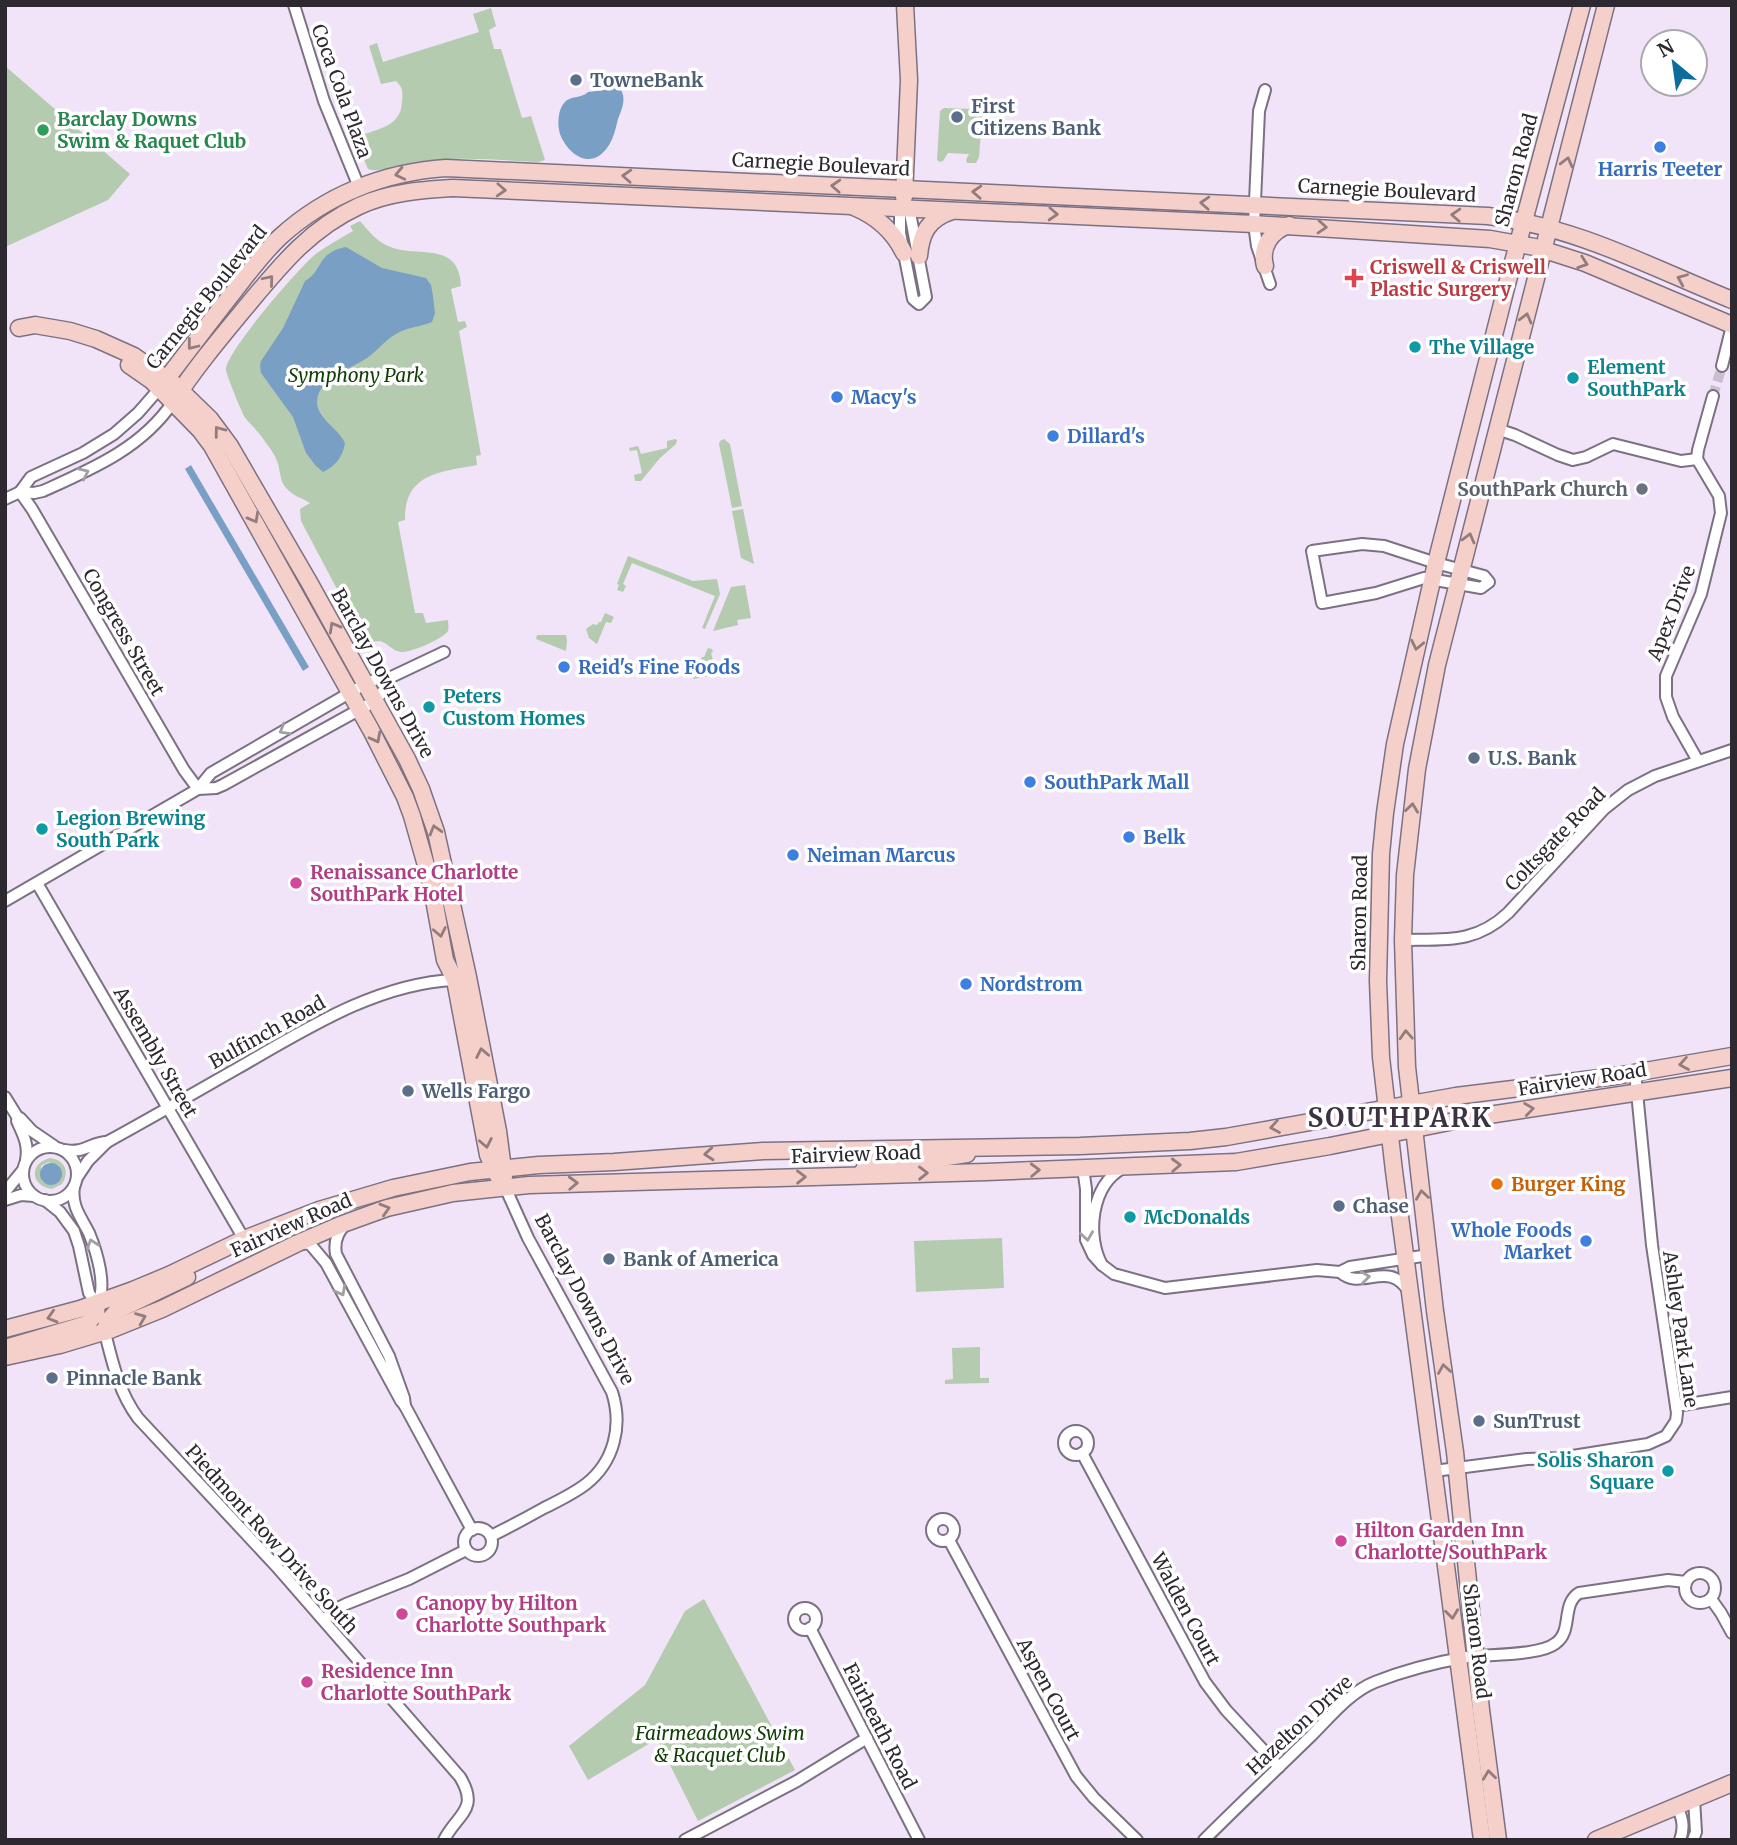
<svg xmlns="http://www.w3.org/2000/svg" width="1737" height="1845" font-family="Merriweather,serif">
<rect width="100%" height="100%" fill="#f1e4f8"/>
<g fill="#b4cbaf" fill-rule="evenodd">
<path d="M491 8 496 26 489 30 494 49H501L522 118 531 116 545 160 538 162C494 160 449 155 405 164 393 166 379 173 368 169L355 138C373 129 401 129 402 102 403 93 403 87 396 81L381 84 369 46 377 43 383 62 479 32 473 14Z"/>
<path d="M5 66 130 174 108 200 5 247Z"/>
<path d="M944 108 972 109 980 113 982 117 979 157 976 163H967L966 160 969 154 948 153 943 161 940 162 937 160 940 111Z"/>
<path d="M360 221C368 230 376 241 388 246 415 259 459 239 461 286L451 289 458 322 465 321 467 327 459 331 481 455 476 456 477 465C441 472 404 473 405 520L398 522 415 613H423L426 623 448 620C448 623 449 627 448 631 443 639 410 653 401 652 392 651 388 643 380 641 376 641 373 642 369 642L366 640 347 608 301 521 300 509 310 503C302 498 295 497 288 490 279 482 281 471 277 461 275 455 270 448 266 443 260 433 253 427 246 419 242 414 227 376 226 370 224 354 301 265 317 253 328 245 341 238 353 231L350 226Z"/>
<path d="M675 439 677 440 676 444 660 458 641 481H635L634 475 642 473 637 450 630 451 629 448 638 446 641 454 667 448V441Z"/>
<path d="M724 439 730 444 742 506 732 508 719 444 720 441Z"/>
<path d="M743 509 754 564 741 558 732 511Z"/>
<path d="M628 556 693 581 717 579 720 594 705 629 702 628 715 596 632 563 623 584 626 586 623 592 617 590 619 585 617 584Z"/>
<path d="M745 585 751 618 737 620 738 625 713 631 731 587Z"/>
<path d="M605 613 614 617 611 623 606 622 597 644 589 638 586 629 593 624 597 625 599 622H601Z"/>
<path d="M537 635H566L567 641 566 651 536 639Z"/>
<path d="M708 648 712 649 713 652 711 653 713 660 712 661 717 667 716 669 726 672 725 673 693 679 702 657H704Z"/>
<path d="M50 1158C65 1160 70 1172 62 1184L52 1189C30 1186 29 1163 50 1158ZM48 1162 58 1165 61 1178C57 1186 48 1186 42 1181L41 1166Z"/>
<path d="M1002 1238 1004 1288 916 1292 914 1241Z"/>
<path d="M980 1347V1378H989V1383L945 1384V1380L953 1379 952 1348Z"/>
<path d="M704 1599 795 1770 698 1821 657 1739 588 1780 569 1746 645 1685 685 1611Z"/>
</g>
<g fill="#79a0c4">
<path d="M610 82C615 84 620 87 622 92 626 101 621 111 618 119 616 127 614 137 609 145 593 171 569 157 560 134 557 124 558 110 564 103 570 95 581 99 588 92L604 90Z"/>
<path d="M346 247 382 268 426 278 431 285 433 296 435 313 432 322C420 327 407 327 396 334 385 340 377 351 367 358 351 369 317 378 317 403 318 419 339 429 345 443 343 456 336 466 323 472L316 466 306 453 293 417 261 373 260 365 261 361 283 328 305 281C323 271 317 252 346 247Z"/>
<path d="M191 465 309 667 303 671 185 469Z"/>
<circle cx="51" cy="1174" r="11"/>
</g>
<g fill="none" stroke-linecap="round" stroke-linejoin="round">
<path stroke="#cabfd0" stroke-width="10" stroke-dasharray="10 5" stroke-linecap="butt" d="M1713 396 1722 366"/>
<g stroke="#7c7182" stroke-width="14">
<g id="street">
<path d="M294 5 324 101 359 187"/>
<path d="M1265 90 1259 111 1254 224 1257 246 1270 284"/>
<path d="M904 207 910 213 926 297 919 304 913 299 900 233V214Z"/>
<path d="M1722 366 1732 326"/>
<path d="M1497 429 1515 435 1558 455 1573 460 1586 457 1613 444 1681 461 1697 459"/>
<path d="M20 492 31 477 83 453 114 434 138 413 159 389"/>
<path d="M5 499 20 492 34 493 43 491C92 469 142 448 173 402"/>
<path d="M1362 544 1384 546 1436 563 1484 576 1489 582 1481 588 1424 578 1376 593 1322 603 1312 551Z"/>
<path d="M387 679 384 690 375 701 223 785 216 788 198 789 211 773 365 684 379 678 387 679 444 652"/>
<path d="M1698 761 1673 717 1666 697V676L1701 594 1721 513 1719 496 1697 459 1698 450 1713 396"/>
<path d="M37 883 244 1239"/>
<path d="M5 901 198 789 184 770 32 509 20 492"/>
<path d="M1403 940C1445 939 1475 944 1508 913L1604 809 1628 790 1655 776 1732 750"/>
<path d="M5 1097 18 1118"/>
<path d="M107 1142C151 1118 194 1093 238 1068 304 1030 377 983 455 980"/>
<circle cx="50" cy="1174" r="27"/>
<path d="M65 1150C84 1154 91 1142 107 1142L88 1161 78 1176"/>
<path d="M26 1160C29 1145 23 1134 17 1121L18 1118H20L32 1131 54 1146"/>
<path d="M1083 1168 1086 1189V1240L1093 1255 1102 1265C1086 1236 1091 1185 1123 1168"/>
<path d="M74 1187C71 1206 81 1217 89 1233 96 1250 108 1287 97 1303"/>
<path d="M5 1192 23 1170"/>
<path d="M5 1200 21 1195 34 1196"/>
<path d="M45 1200 60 1212 74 1231 79 1246 89 1293 98 1306"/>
<path d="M298 1243 310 1244 326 1263 401 1401 405 1406 404 1398 389 1356 336 1254C334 1243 337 1233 345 1225"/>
<path d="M1102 1265 1114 1274 1165 1288 1317 1270 1340 1272"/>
<path d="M1409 1292C1389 1258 1361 1292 1340 1272L1350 1267 1429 1255"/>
<path d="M104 1329C112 1360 118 1391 138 1418L276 1566 460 1777C480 1810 457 1814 444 1840"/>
<path d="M405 1406 472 1530"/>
<path d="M1676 1406 1732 1397"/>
<circle cx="1076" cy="1443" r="12"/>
<path d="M1082 1453 1205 1682 1226 1710 1279 1767"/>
<path d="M1434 1471 1527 1459 1560 1458 1648 1444 1666 1436 1676 1421 1677 1413 1652 1245 1635 1072"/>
<circle cx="943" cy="1530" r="11"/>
<circle cx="478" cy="1542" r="14"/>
<path d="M491 1536C509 1527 526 1518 544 1508 558 1501 573 1494 586 1484 614 1462 623 1426 612 1392L528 1238 505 1187"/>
<path d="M949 1540 1076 1776 1094 1798 1137 1840"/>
<circle cx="1700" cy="1588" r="15"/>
<path d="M1711 1599 1721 1613 1732 1633"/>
<circle cx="805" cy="1619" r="11"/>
<path d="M324 1620 336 1609 346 1604 409 1579 466 1550"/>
<path d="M810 1628 919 1840"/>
<path d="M1677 1806C1682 1817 1685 1827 1680 1840"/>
<path d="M685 1840 797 1781 867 1738"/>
<path d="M1204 1840C1239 1805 1275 1771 1311 1736 1330 1717 1350 1692 1375 1682 1403 1671 1438 1662 1467 1657 1489 1654 1540 1656 1556 1643 1573 1631 1561 1604 1579 1593L1668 1580 1686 1582"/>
<path d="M1693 1840 1696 1832 1694 1799"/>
</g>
</g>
<g stroke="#7c7182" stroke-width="19">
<g id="secondary">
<path d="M904 197 909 80 905 5"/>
<path d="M854 207C876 216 893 230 904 253"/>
<path d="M919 256C921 233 928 219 952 211"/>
<path d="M1265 266C1260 247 1271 231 1289 225"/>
<path d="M19 328 35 325 70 331 96 339 134 356 174 384 210 419 230 446 309 582 407 759 421 789 436 832 468 977 498 1131 504 1177"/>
<path d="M129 365 152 381 200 430 212 446 371 730 405 797 412 816 431 883 445 960 455 980 488 1155 498 1176"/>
<path d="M159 389C184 356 209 323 235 290 249 272 263 253 280 237 326 195 384 172 446 168L1488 216C1577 227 1650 267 1732 300"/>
<path d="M173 402C193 371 217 342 241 313 277 270 307 230 359 206 389 192 422 190 453 188L1254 224 1490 239 1535 247 1585 263 1732 325"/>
<path d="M861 1175 866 1166 874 1162 927 1160 967 1154"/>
<path d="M5 1329 80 1309 133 1290 169 1275 244 1239 319 1210 393 1188 470 1172 539 1165 614 1162 763 1151 1080 1146 1190 1141 1226 1137 1456 1096 1616 1076 1732 1056"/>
<path d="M105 1332 107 1322 118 1310 187 1277"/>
<path d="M9 1347 87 1324 96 1313 97 1303"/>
<path d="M5 1357 60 1345 110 1330 162 1309 298 1243 340 1225 387 1208 453 1193 529 1185 986 1172 1236 1162 1330 1146 1469 1118 1732 1078"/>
<path d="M1482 1840 1394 1171 1381 1057 1378 981 1381 854 1385 813 1395 744 1436 563 1506 288 1582 5"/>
<path d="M1498 1840 1481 1710 1455 1452 1435 1311 1407 1067 1403 940 1405 875 1417 769 1437 665 1606 5"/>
<path d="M1596 1840 1732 1783"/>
</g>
</g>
<use href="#street" stroke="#fff" stroke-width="10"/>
<use href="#secondary" stroke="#f5d0ca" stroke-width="16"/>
</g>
<defs><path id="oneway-chevron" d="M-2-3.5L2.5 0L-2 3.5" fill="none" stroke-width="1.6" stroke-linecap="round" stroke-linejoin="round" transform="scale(1.75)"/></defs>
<g stroke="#927c7d">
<use href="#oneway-chevron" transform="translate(1567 162) rotate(-76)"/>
<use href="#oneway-chevron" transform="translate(400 174) rotate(167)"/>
<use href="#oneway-chevron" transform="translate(627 176) rotate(-177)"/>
<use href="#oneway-chevron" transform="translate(836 186) rotate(-177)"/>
<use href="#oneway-chevron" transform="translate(501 190) rotate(3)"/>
<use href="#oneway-chevron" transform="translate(977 192) rotate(-177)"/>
<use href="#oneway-chevron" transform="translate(1205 203) rotate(-177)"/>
<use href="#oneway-chevron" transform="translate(1053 214) rotate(3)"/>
<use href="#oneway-chevron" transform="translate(1456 215) rotate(-177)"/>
<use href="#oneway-chevron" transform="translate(1322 227) rotate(4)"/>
<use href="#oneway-chevron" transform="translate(1583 263) rotate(19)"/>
<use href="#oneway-chevron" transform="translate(1682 279) rotate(-157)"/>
<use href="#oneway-chevron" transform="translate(269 280) rotate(-50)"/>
<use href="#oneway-chevron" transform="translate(1526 318) rotate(-75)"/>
<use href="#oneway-chevron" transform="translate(192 345) rotate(128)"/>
<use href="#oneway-chevron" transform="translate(219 431) rotate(-127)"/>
<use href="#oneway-chevron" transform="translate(254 518) rotate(61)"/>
<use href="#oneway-chevron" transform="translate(1469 538) rotate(-75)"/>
<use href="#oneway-chevron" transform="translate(334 627) rotate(-119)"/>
<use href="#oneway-chevron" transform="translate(1417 645) rotate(102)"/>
<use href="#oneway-chevron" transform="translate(376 738) rotate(62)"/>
<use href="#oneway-chevron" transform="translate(1412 808) rotate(-83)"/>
<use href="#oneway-chevron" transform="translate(435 830) rotate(-106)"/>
<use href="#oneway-chevron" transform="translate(440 932) rotate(79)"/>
<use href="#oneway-chevron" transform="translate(1406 1035) rotate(-93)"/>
<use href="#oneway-chevron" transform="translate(482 1053) rotate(-101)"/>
<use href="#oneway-chevron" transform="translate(1684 1064) rotate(170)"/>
<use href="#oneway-chevron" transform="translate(1529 1109) rotate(-8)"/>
<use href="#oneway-chevron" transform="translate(1275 1127) rotate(170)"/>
<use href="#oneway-chevron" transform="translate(486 1143) rotate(79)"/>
<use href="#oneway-chevron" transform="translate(709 1154) rotate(175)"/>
<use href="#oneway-chevron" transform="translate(1176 1165) rotate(-2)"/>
<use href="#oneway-chevron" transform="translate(1035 1170) rotate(-2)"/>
<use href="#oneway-chevron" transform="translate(923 1173) rotate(-1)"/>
<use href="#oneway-chevron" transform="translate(801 1177) rotate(-1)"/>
<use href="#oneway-chevron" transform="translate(573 1183) rotate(-2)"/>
<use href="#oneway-chevron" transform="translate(1422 1195) rotate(-98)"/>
<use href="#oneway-chevron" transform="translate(385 1209) rotate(-17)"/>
<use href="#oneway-chevron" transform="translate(52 1317) rotate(164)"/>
<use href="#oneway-chevron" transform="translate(141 1318) rotate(-22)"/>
<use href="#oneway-chevron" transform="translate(1444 1369) rotate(-99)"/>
<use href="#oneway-chevron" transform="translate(1452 1614) rotate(83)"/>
<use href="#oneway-chevron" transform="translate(1489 1775) rotate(-97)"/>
</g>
<g stroke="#a19fa2">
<use href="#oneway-chevron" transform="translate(84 473) rotate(-25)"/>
<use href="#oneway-chevron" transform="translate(284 730) rotate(150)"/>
<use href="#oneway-chevron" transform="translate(1087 1236) rotate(82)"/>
<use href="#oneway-chevron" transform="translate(92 1244) rotate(-110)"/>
<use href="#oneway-chevron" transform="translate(1365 1277) rotate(-7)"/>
<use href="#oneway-chevron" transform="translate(341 1291) rotate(62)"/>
</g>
<g fill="#5c6f8a" stroke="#fff" stroke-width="2.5">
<circle cx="576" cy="80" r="7"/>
<circle cx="957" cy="117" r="7"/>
<circle cx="1474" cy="758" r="7"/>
<circle cx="408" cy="1091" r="7"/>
<circle cx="1339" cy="1206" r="7"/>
<circle cx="609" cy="1259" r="7"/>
<circle cx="52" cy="1378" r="7"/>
<circle cx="1479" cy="1421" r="7"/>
</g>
<circle fill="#2e9e5b" stroke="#fff" stroke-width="2.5" cx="43" cy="130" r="7"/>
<g fill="#3f7fe0" stroke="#fff" stroke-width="2.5">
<circle cx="1660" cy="147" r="7"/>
<circle cx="837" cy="397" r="7"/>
<circle cx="1053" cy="436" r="7"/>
<circle cx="564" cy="667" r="7"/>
<circle cx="1030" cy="782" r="7"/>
<circle cx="1129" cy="837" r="7"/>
<circle cx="793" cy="855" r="7"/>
<circle cx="966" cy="984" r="7"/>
<circle cx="1586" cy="1241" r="7"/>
</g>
<path fill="#e0444e" stroke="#fff" stroke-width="2.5" d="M1350.5 267.5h7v7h7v7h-7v7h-7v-7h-7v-7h7z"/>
<g fill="#0f9aa8" stroke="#fff" stroke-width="2.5">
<circle cx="1415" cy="347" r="7"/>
<circle cx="1573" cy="378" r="7"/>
<circle cx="429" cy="707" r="7"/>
<circle cx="42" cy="829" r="7"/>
<circle cx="1130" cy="1217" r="7"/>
<circle cx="1668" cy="1471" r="7"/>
</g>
<circle fill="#6b7280" stroke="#fff" stroke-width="2.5" cx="1642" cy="489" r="7"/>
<g fill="#d1479c" stroke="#fff" stroke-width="2.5">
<circle cx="296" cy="883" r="7"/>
<circle cx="1341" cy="1541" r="7"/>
<circle cx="402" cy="1614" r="7"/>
<circle cx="307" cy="1682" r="7"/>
</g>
<circle fill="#e8710a" stroke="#fff" stroke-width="2.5" cx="1497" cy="1184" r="7"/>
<g text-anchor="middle" stroke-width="7" stroke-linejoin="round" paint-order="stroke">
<g font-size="19" font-weight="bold" fill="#4e5e75" stroke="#fff" text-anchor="start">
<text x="590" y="87">TowneBank</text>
<text x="971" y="113">First<tspan x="971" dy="22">Citizens Bank</tspan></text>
<text x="1488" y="765">U.S. Bank</text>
<text x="422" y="1098">Wells Fargo</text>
<text x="1353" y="1213">Chase</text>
<text x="623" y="1266">Bank of America</text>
<text x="66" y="1385">Pinnacle Bank</text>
<text x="1493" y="1428">SunTrust</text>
</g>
<g font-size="19" fill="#2e2930" stroke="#fff">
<text transform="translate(342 91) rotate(70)" y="7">Coca Cola Plaza</text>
<text transform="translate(821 164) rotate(3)" y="7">Carnegie Boulevard</text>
<text transform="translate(1516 170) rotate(-75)" y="7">Sharon Road</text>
<text transform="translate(1387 190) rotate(3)" y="7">Carnegie Boulevard</text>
<text transform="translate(206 297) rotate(-51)" y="7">Carnegie Boulevard</text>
<text transform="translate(1671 613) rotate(-69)" y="7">Apex Drive</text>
<text transform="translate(124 632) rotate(60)" y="7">Congress Street</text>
<text transform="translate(383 673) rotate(61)" y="7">Barclay Downs Drive</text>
<text transform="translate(1555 839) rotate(-46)" y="7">Coltsgate Road</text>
<text transform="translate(1359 913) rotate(-89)" y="7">Sharon Road</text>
<text transform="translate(267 1032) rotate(-29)" y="7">Bulfinch Road</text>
<text transform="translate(156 1052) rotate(60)" y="7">Assembly Street</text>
<text transform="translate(1582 1079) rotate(-9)" y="7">Fairview Road</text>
<text transform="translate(856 1154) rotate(-2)" y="7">Fairview Road</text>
<text transform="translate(291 1225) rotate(-24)" y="7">Fairview Road</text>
<text transform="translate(585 1299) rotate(62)" y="7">Barclay Downs Drive</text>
<text transform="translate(1681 1329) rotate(82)" y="7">Ashley Park Lane</text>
<text transform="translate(272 1539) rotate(48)" y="7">Piedmont Row Drive South</text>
<text transform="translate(1186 1609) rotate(62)" y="7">Walden Court</text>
<text transform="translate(1477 1641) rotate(83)" y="7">Sharon Road</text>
<text transform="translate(1049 1689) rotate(62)" y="7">Aspen Court</text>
<text transform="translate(1299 1725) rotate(-43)" y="7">Hazelton Drive</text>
<text transform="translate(880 1726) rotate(63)" y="7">Fairheath Road</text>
</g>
<g font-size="19" font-weight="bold" fill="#27864d" stroke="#fff" text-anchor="start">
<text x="57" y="126">Barclay Downs<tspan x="57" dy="22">Swim &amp; Raquet Club</tspan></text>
</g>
<g font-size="19" font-weight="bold" fill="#366cbe" stroke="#fff" text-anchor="start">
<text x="1660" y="176" text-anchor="middle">Harris Teeter</text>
<text x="851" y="404">Macy's</text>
<text x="1067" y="443">Dillard's</text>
<text x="578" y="674">Reid's Fine Foods</text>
<text x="1044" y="789">SouthPark Mall</text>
<text x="1143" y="844">Belk</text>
<text x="807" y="862">Neiman Marcus</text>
<text x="980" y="991">Nordstrom</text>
<text x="1572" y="1237" text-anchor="end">Whole Foods<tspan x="1572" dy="22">Market</tspan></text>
</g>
<g font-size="19" font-weight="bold" fill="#be3a42" stroke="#fff" text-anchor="start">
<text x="1370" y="274">Criswell &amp; Criswell<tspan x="1370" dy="22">Plastic Surgery</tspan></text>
</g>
<g font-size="19" font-weight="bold" fill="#0d838f" stroke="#fff" text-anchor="start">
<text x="1429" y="354">The Village</text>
<text x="1587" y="374">Element<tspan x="1587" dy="22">SouthPark</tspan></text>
<text x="443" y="703">Peters<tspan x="443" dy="22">Custom Homes</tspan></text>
<text x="56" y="825">Legion Brewing<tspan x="56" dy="22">South Park</tspan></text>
<text x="1144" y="1224">McDonalds</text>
<text x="1654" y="1467" text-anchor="end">Solis Sharon<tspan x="1654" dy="22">Square</tspan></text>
</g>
<g font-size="19" font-style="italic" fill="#103e03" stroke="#fff">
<text x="356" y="382">Symphony Park</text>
<text x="720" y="1740">Fairmeadows Swim<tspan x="720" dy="22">&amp; Racquet Club</tspan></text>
</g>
<g font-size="19" font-weight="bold" fill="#5b616d" stroke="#fff" text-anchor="end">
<text x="1628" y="496">SouthPark Church</text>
</g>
<g font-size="19" font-weight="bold" fill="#b23c85" stroke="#fff" text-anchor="start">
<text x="310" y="879">Renaissance Charlotte<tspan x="310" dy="22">SouthPark Hotel</tspan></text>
<text x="1355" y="1537">Hilton Garden Inn<tspan x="1355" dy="22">Charlotte/SouthPark</tspan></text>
<text x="416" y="1610">Canopy by Hilton<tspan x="416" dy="22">Charlotte Southpark</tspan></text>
<text x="321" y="1678">Residence Inn<tspan x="321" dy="22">Charlotte SouthPark</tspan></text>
</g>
<g font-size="19" font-weight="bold" fill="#c56008" stroke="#fff" text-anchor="start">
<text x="1511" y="1191">Burger King</text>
</g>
<g font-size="26" font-weight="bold" letter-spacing="2" fill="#3c3242" stroke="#fff">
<text x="1400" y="1127">SOUTHPARK</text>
</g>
</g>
<rect width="1737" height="1845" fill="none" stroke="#2e2930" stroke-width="14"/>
<g transform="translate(1674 63) rotate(331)"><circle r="33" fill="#ffffff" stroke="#aba9ac" stroke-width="2"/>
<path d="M0-5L12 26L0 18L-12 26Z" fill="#0d6c9b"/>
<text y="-10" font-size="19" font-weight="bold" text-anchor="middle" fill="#2e2930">N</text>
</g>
</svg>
